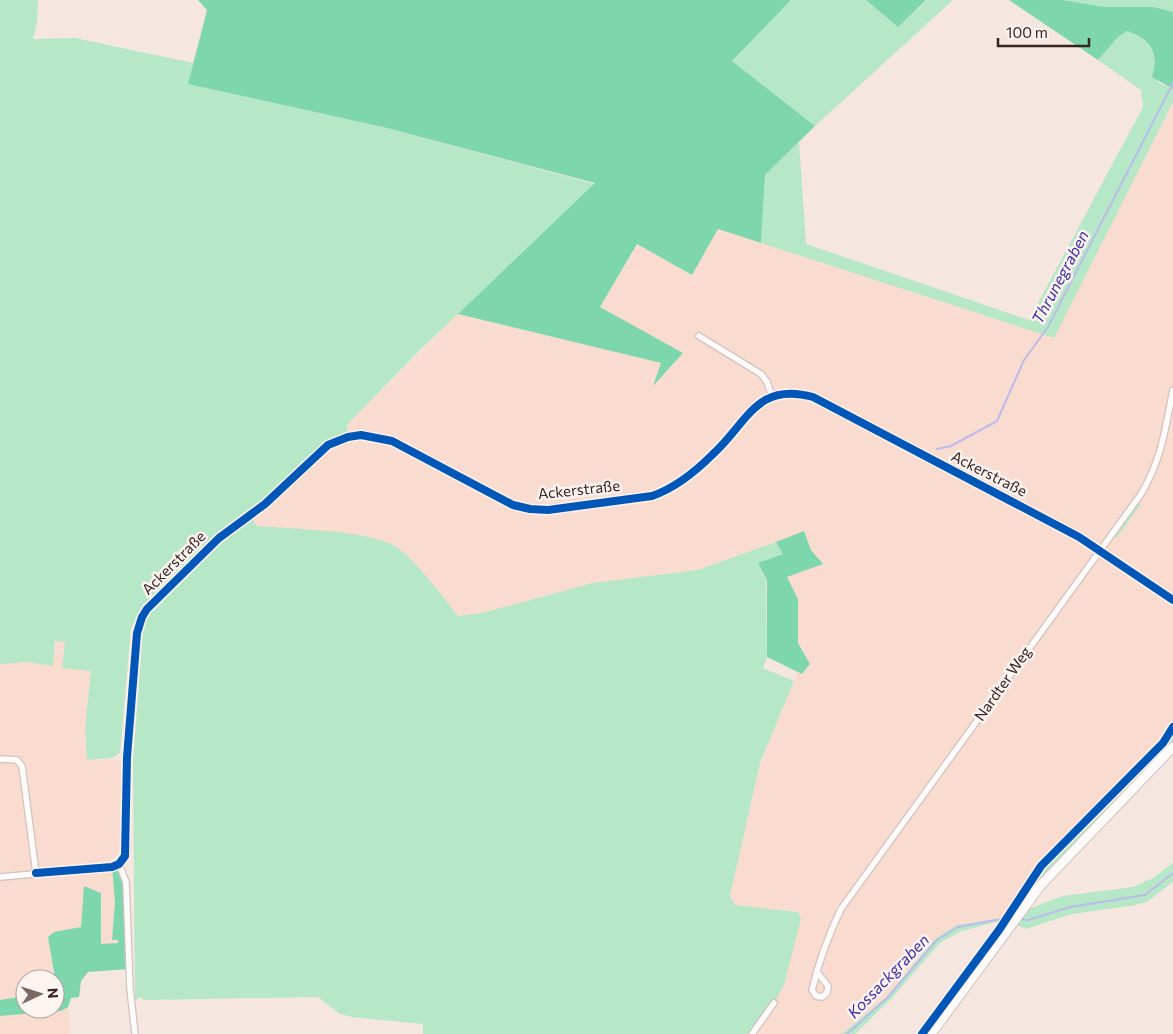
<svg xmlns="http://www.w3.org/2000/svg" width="1173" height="1034" font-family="Commissioner,sans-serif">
<rect width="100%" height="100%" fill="#f5e6e0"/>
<g fill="#f9dbd0">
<path d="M1173 102V727L1163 743 1041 866 1007 917 957 925 936 938 886 997 842 1034H753L784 985 801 918 798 912 735 905 730 896 760 763 798 672 802 674 810 664 798 643V599L787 577 823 564 811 549 805 531 698 570 593 583 482 613 457 616 427 578 394 546 363 536 257 526 250 517 328 445 348 437 347 425 458 314 661 363 654 384 683 353 600 307 638 244 692 275 718 229 1054 338Z"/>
<path d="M56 641 65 642 91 671 85 729 87 760 112 759 121 761V844L120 852 110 861 42 872 112 867 115 902 112 939H118V943L101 945 102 898 83 910 81 928 54 932 48 937 53 979H25V996L0 1000V664L28 662 53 665Z"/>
<path d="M68 1007 70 1034H0V1016L61 1011Z"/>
</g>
<g fill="#b6e7c7">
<path d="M0 0H38L37 23 33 39 75 38 193 63 189 84 387 128 595 184 420 350 347 425 348 437 328 445 250 517 257 526C293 529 363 530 393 545 412 555 444 598 458 616L482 613 593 583 698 570 776 542 783 554 758 563 766 581 767 657 763 668 794 681 760 763 730 896 735 905 798 912 801 918 784 985 774 1003 751 1034H423V1024L352 1017 340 1014 318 997 149 1000H143L142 997 135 1000 133 762 143 630 154 601 144 603 131 628 120 753 112 758 87 760 85 729 91 671 62 668 65 642 55 641 53 666 28 662 0 664Z"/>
<path d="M791 0H866L898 27 927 0H953L815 126 732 61Z"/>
<path d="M1063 0H1173V12L1154 7H1105Z"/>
<path d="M1127 31C1155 42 1155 56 1159 83L1173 89V102L1054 338 761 243 765 175 799 142 806 244 1029 320 1143 107 1141 90 1098 60 1118 37Z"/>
<path d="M1138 504H1141L1117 537 1112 538 1129 514H1131Z"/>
<path d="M1173 727V747L1021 912 1063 896 1133 887 1153 878 1173 863V882L1148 901 1136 905 1072 914 1026 929 1012 923 1001 926 995 922 959 932 940 943 890 1000 855 1034H842L886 997 936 938 957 925 1007 917 1041 866 1163 743Z"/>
</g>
<g fill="#7ed6ad">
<path d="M198 0H791L732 61 815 126 765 175 761 243 718 229 692 275 637 244 600 307 683 353 653 386 661 363 458 314 595 183 387 128 188 84 207 10Z"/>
<path d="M866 0H926L898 27Z"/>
<path d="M1009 0H1063L1105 7H1154L1173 12V89L1152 77C1160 53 1150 39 1127 31L1118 37 1098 60Z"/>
<path d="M804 531 811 550 823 564 787 577 798 599V643L810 664 802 674 767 657V581L758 563 783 554 776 542Z"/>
<path d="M118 864 124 875 129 969 88 972 81 981 79 997 71 998 68 1007 61 1011 0 1016V1000L25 996V1009H55V979L48 937 54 932 81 927 84 886 101 893V944L118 943V940H112L115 902 112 867Z"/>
</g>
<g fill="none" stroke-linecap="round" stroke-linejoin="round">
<g stroke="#bcbcea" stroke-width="2">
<path d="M937 449 951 446 997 421 1024 360 1048 327 1173 83"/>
<path d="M1019 919 1028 920 1070 907 1145 895 1173 873"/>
<path d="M847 1034 887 998 937 940 958 927 1012 917"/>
</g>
<g stroke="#d2c3be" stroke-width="8">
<g id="street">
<path d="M699 336 761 374 767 382 772 396"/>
<path d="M0 759 17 760 22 766 36 873"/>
<path d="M119 864 126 882 130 989 135 1034"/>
<path d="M0 877 112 867 122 861 127 851V757L137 633 142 617 154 601 219 538 265 504 328 445 348 437 361 435 392 441 513 505 530 509 548 510 652 496C675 488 695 472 712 455 747 424 756 381 813 397L1079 537 1173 600"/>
<path d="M817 972 828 986 827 993 822 997 816 996 812 990C819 961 828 936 841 909L1141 494C1162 459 1165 429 1173 390"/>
<path d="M752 1034 774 1003"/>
</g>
</g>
<g stroke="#d2c3be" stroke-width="11">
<path id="primary" d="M931 1034 1040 886 1173 747"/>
</g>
<use href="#street" stroke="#fefbfa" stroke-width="5.5"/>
<use href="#primary" stroke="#fefbfa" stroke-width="9"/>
<g stroke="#fdf3f0" stroke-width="11">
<g id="cycleway">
<path d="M36 873 112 867 119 864 125 856 127 757 137 633 142 617 147 609 219 538 265 504 328 445 348 437 361 435 392 441 513 505 530 509 548 510 652 496C675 488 695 472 712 455 747 424 756 381 813 397L1079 537 1173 600"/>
<path d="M922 1034 999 930 1041 866 1163 743 1173 727"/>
</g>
</g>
<use href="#cycleway" stroke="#0057b8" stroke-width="8"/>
</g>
<g text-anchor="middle" stroke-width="5" stroke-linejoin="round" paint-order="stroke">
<g font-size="15" fill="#362520" stroke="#fdf3f0">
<text transform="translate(989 474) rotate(27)" y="5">Ackerstraße</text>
<text transform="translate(579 490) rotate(-6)" y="5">Ackerstraße</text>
<text transform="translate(174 563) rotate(-45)" y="5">Ackerstraße</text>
<text transform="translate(1003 684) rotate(-55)" y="5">Nardter Weg</text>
</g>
<g font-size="16" font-style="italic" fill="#3e2dae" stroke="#fdf3f0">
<text transform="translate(1060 277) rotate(-62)" y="6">Thrunegraben</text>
<text transform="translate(888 976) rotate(-46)" y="6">Kossackgraben</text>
</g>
</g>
<g transform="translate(40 994) rotate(86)"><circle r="24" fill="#fdf3f0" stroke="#ada19d"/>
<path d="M0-4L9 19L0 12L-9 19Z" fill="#796963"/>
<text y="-8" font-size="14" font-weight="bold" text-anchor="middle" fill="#362520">N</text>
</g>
<path d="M998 38v8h91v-8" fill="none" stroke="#362520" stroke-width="2.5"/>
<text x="1006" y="38" font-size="15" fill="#362520" stroke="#fdf3f0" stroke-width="4" paint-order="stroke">100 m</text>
</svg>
